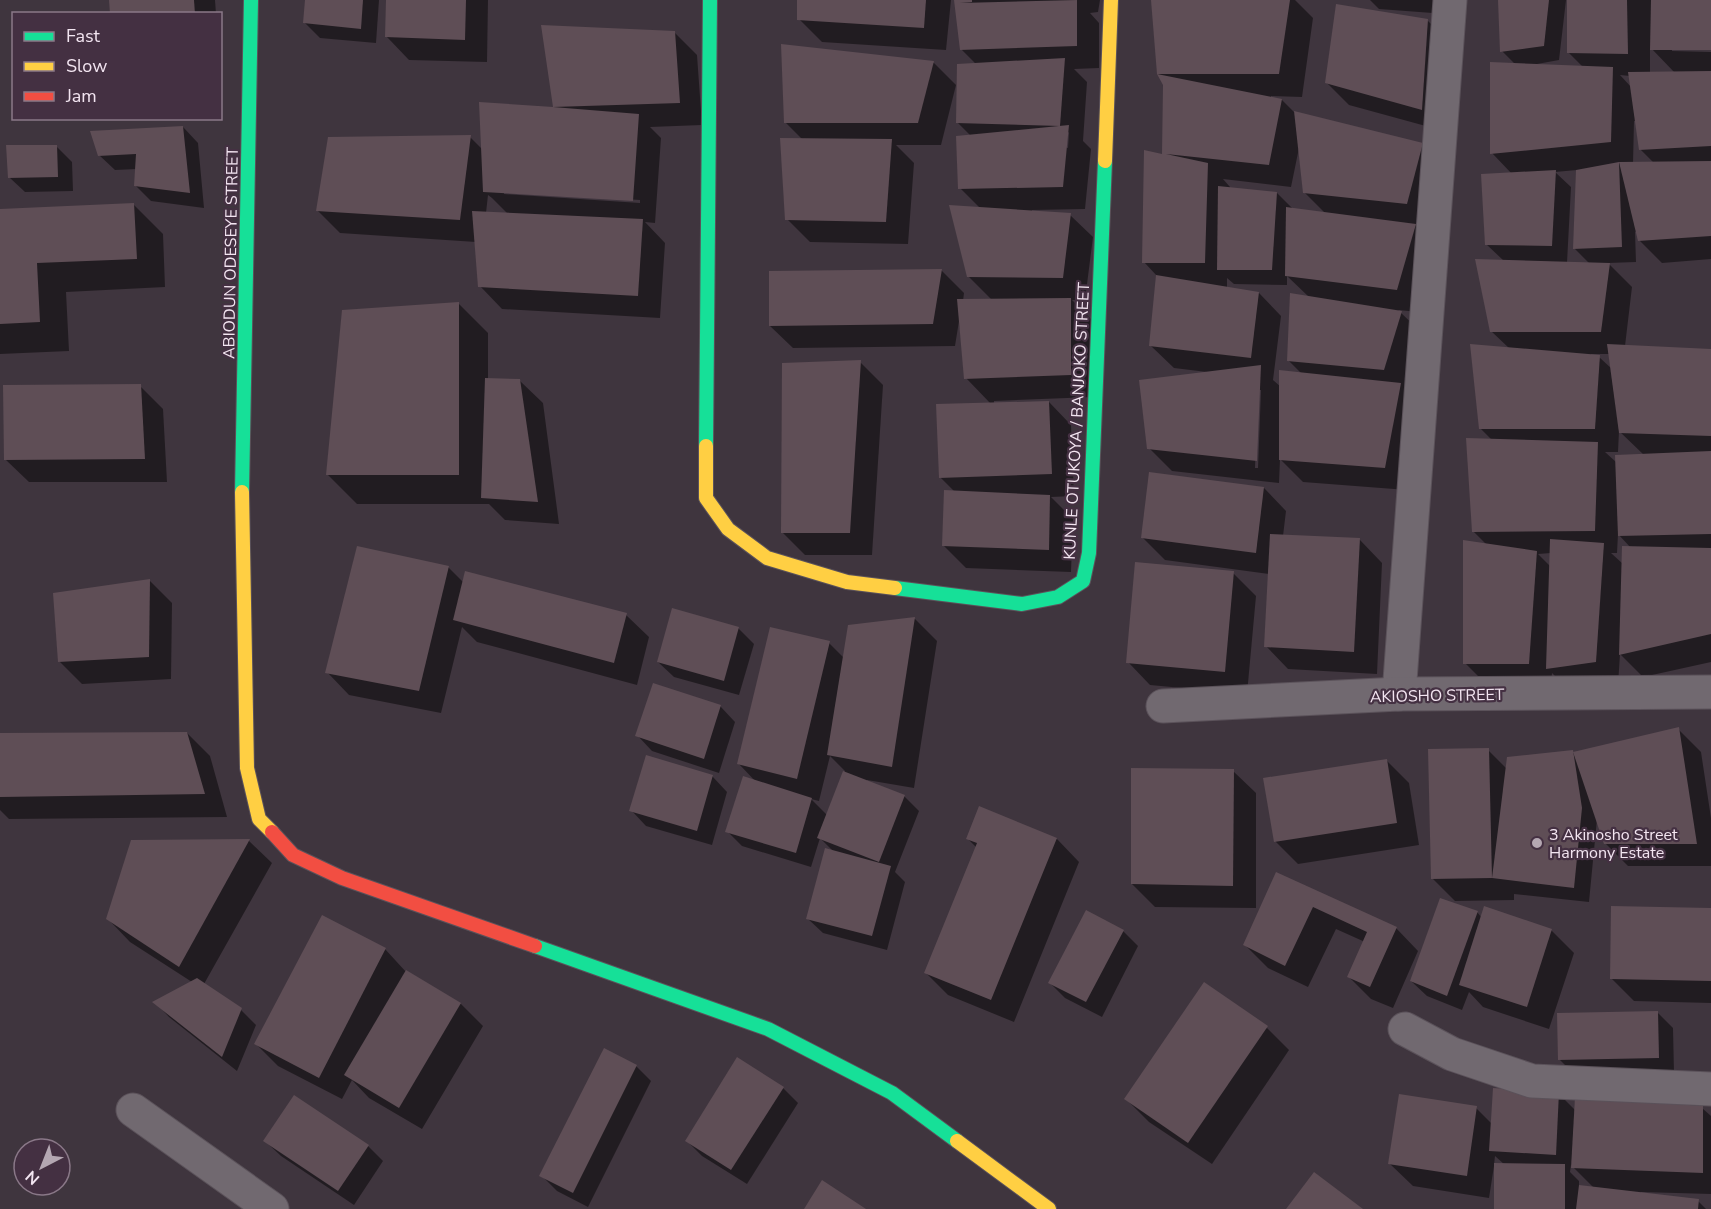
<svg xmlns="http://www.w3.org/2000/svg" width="1711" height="1209" font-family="'Nunito Sans',sans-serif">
<rect width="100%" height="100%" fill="#3f353e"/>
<g fill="#0007" fill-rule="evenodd">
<path d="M111 0H215L216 14H111Z"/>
<path d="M307 0H379L376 43 320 38 305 23Z"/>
<path d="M388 0H488L487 62 409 60 387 37Z"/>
<path d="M799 0H951L946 50 822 42 799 19Z"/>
<path d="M955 0H1100L1098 12 1090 13 1099 23V68L1074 69 1087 82 1083 141 1091 149 1085 209 1032 210V212L1070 215 1093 237 1085 300H1072L1094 322 1093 397 994 401V404L1049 402 1071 425 1074 496 1051 497 1073 519 1071 572 966 568 943 545 955 492 940 477 991 404 966 378 959 321 955 346 793 348 770 326 941 270 964 293 963 301 992 300 968 276 981 209 960 188 971 136 958 123 976 64 962 50ZM1067 130 1069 133 1068 148 1065 147Z"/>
<path d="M1152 0H1295L1313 18 1302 97 1271 96V98L1282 100 1294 112 1422 145 1445 167 1430 226 1415 225 1438 248 1419 312 1398 310 1424 335 1407 490 1303 482 1280 459 1279 483 1172 471 1149 448 1207 372 1174 368 1151 346 1157 276 1144 262 1164 155 1165 84 1158 74ZM1299 148 1304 192 1326 214 1293 209 1277 193 1230 189V187L1223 179 1291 187ZM1287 276 1309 297 1288 360 1302 374 1281 387 1273 380 1281 316 1259 293 1227 288V278L1234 284 1287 285ZM1258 390H1261L1258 468H1255Z"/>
<path d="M1370 0H1447L1446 14 1379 9Z"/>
<path d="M1500 0H1566L1559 60 1537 64V65L1583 67 1568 52 1569 0H1711V49L1672 48V51L1711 52V259L1662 263 1639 240 1637 231 1635 232 1636 262 1608 263 1632 287 1625 346 1711 350V662L1643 677 1620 654 1618 685 1570 691 1552 673 1551 686H1488L1465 663 1487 545 1473 531 1492 440 1481 429 1510 349 1491 331 1504 261 1486 244 1512 174 1492 153 1515 64 1502 51ZM1650 47 1675 73H1650ZM1620 75 1630 76 1632 88ZM1634 121H1636L1640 149 1654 163 1633 164ZM1577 170 1574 248 1590 264 1567 263 1571 187 1555 172ZM1591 354H1610L1612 369 1599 357 1591 356ZM1619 431 1644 455 1616 462 1605 452H1618ZM1618 534 1631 548 1623 564 1611 553H1617ZM1551 553 1550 566 1538 554Z"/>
<path d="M1427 20 1450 43 1444 131 1349 105 1326 82Z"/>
<path d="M543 27 674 32 697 55 702 125 650 127 661 138 655 223 645 222 665 243 660 318 502 309 480 286 476 242 340 233 318 211 470 137 483 150 554 108ZM504 191 640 200V203L504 194ZM488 195 492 198 508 214 486 213Z"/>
<path d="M783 46 934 63 956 85 941 145H896L914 163 908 244 810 242 787 219 803 140 785 122Z"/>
<path d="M183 127 198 143 204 208 151 201 135 185 137 169 115 170 99 155Z"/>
<path d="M57 147 72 162 73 191 25 192 9 177Z"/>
<path d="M133 204 163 234 165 287 66 292 69 351 0 354V210Z"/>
<path d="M459 304 488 333V380L520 381 543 403 559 524 505 520 489 504H357L327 474Z"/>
<path d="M860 362 883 385 872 555H805L783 533Z"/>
<path d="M140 386 163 409 167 482H29L6 460Z"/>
<path d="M1264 488 1286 511 1283 536 1360 540 1382 563 1377 674 1288 669 1266 646 1269 574 1165 560 1142 537Z"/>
<path d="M448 567 464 583 626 615 649 637 637 685 477 642 462 627 441 713 349 695 327 672Z"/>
<path d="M1233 573 1256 596 1247 694 1150 685 1128 662Z"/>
<path d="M150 581 172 603 171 679 82 684 59 661Z"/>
<path d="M915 619 937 641 914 788 867 780 866 782 904 796 919 811 895 872 905 882 887 950 823 933 807 918 834 852 820 838 811 867 742 846 727 831 757 783 739 764 829 643 844 658 850 626ZM830 756 845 771 828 816 811 799 819 801Z"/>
<path d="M738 628 754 644 739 695 674 677 658 662Z"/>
<path d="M720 706 735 722 719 773 652 751 637 735Z"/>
<path d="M1678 729 1701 752 1711 818V866H1628L1605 843 1597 819 1589 902 1514 894V900L1455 901 1433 879 1488 750 1507 769 1572 752 1575 754Z"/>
<path d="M187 733 210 756 227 817 9 819 0 810V734Z"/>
<path d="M1386 760 1409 783 1419 845 1298 864 1275 841Z"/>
<path d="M1233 771 1256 793V908L1155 907 1132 884Z"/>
<path d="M712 776 727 792 712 845 646 826 631 810Z"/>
<path d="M968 839H1057L1079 862 1014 1022 948 995 926 973 977 848Z"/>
<path d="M132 841H249L272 863 204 984 241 1010 256 1025 237 1071 169 1017 155 1002 192 982 130 942 108 919Z"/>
<path d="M1276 874 1396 928 1418 951 1393 1008 1371 999 1349 977 1365 942 1336 929 1308 987 1268 968 1245 945Z"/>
<path d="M1711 909V1003L1634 1001 1611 978Z"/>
<path d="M1477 912 1482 918 1551 930 1574 953 1549 1029 1483 1007 1469 992 1462 1010 1427 996 1411 981Z"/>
<path d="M1123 931 1138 946 1102 1017 1065 998 1050 983Z"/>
<path d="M385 949 407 973 461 1004 483 1026 422 1129 369 1098 352 1080 342 1099 278 1066 256 1044Z"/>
<path d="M1657 1012 1673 1028 1674 1073 1575 1075 1560 1060Z"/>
<path d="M1267 1028 1289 1050 1212 1164 1149 1122 1126 1099Z"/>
<path d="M636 1066 651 1081 588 1207 557 1191 541 1175Z"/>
<path d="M783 1088 798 1103 747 1184 702 1156 687 1141Z"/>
<path d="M1559 1094 1575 1110 1702 1108 1711 1116V1194L1641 1192 1640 1194 1698 1201 1706 1209H1496V1166H1494L1489 1198 1413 1186 1390 1164 1476 1108 1492 1124ZM1495 1156 1505 1165H1494ZM1571 1165 1594 1188 1579 1187V1181L1570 1172Z"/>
<path d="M265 1141 368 1146 383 1161 354 1205 281 1156Z"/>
</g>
<g fill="#5f4e56">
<path d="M109 0H194L195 14H110Z"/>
<path d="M305 0H363L361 29 303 23Z"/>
<path d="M386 0H466L465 40 385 37Z"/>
<path d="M797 0H926L924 28 797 20Z"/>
<path d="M954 0H972V2L960 3 1077 0V46L960 50Z"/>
<path d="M1151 0H1290L1279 74H1157Z"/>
<path d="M1498 0H1549L1544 46 1500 52Z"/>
<path d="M1567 0H1627L1628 54 1567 53Z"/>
<path d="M1651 0H1711V50H1650Z"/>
<path d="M1336 4 1428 19 1422 110 1325 83Z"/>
<path d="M541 25 675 31 680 103 553 107 639 114 633 201 483 192 479 102 553 107Z"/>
<path d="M781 44 934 61 918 123H784Z"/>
<path d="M1065 58 1060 126 956 123 957 64Z"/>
<path d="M1490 62 1613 67 1611 142 1490 154Z"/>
<path d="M1711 71V146L1639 150 1628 72Z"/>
<path d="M1157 74 1282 99 1269 165 1166 154 1208 163 1205 263H1142L1144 150 1162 154 1163 85Z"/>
<path d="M1294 111 1423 143 1407 204 1303 193Z"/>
<path d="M1069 125 1063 187 958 189 956 136Z"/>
<path d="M183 126 190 193 134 186 136 154 98 156 90 131Z"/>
<path d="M471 135 460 220 316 211 328 137Z"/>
<path d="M780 138 892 139 886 222 785 220Z"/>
<path d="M6 145H57L58 177 8 178Z"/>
<path d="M1711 161V236L1638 241 1619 162Z"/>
<path d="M1619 162 1622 247 1573 249 1576 170Z"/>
<path d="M1556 170 1552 246 1485 245 1481 174Z"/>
<path d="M1218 186 1277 192 1272 270H1217Z"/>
<path d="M134 203 137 259 37 263 40 322 0 324V209Z"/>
<path d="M949 205 1071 213 1063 278 967 277Z"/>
<path d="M1286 207 1416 224 1397 290 1285 276Z"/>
<path d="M472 211 643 219 638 296 478 287Z"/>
<path d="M1475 259 1610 263 1601 332H1490Z"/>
<path d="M942 269 933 324 769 326V271Z"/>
<path d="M1156 275 1259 292 1251 358 1149 346Z"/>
<path d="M1290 293 1402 311 1384 370 1287 361Z"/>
<path d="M1071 298V375L964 379 957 299Z"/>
<path d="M459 302V475H326L342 310Z"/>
<path d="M1470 344 1600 355 1595 429H1479Z"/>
<path d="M1607 344 1711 349V436L1619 433Z"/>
<path d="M861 360 850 533H781L782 363Z"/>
<path d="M1261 365 1257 461 1147 449 1139 380Z"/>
<path d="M1279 370 1401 383 1385 468 1279 460Z"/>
<path d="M485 378 520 379 538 502 481 498Z"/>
<path d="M141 384 145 459 4 460 3 385Z"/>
<path d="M1049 401 1052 474 939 478 936 404Z"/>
<path d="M1466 438 1598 442 1595 531 1472 532Z"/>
<path d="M1711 451V534L1618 536 1615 455Z"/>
<path d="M1149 472 1264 487 1256 553 1141 538Z"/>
<path d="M944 490 1050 495 1049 550 942 546Z"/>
<path d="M1270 534 1360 538 1354 652 1264 647Z"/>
<path d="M1550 539 1604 543 1596 662 1546 669Z"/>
<path d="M1463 540 1537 551 1529 664H1463Z"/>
<path d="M357 546 449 566 419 691 325 673Z"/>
<path d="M1622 546 1711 548V634L1619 655Z"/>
<path d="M1135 562 1234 571 1225 672 1126 663Z"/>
<path d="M465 571 627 613 614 663 453 620Z"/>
<path d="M150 579 149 657 58 662 53 593Z"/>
<path d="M672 608 739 627 724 681 657 662Z"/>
<path d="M915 617 892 767 827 755 848 625Z"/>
<path d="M770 627 830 641 797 779 737 764Z"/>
<path d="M653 683 721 705 704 759 635 736Z"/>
<path d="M1679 727 1697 844H1604L1573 752Z"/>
<path d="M187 732 205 794 0 797V733Z"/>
<path d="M1489 748 1492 878 1431 879 1428 749Z"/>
<path d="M1573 750 1582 808 1574 888 1492 878 1507 757Z"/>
<path d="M646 755 713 775 697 831 629 811Z"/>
<path d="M1387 759 1397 823 1274 842 1263 778Z"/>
<path d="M1131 768 1234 769 1233 886 1131 884Z"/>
<path d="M843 771 905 795 879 862 817 838Z"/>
<path d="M743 776 812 798 796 853 725 832Z"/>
<path d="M979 806 1057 838 991 1000 924 973 977 843 966 839Z"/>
<path d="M250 839 179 967 106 919 131 840Z"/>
<path d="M825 848 891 866 872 936 806 919Z"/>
<path d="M1276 872 1397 927 1370 987 1347 977 1367 932 1313 907 1285 966 1243 945Z"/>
<path d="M1440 898 1478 911 1447 996 1410 981Z"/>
<path d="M1484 906 1552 929 1527 1007 1459 985Z"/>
<path d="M1611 906 1711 908V981L1610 979Z"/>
<path d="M1086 910 1124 930 1086 1002 1048 983Z"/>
<path d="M322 915 386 948 319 1078 254 1044Z"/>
<path d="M406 970 461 1003 399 1108 344 1075Z"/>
<path d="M197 978 242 1008 222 1057 152 1002Z"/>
<path d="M1204 982 1268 1026 1188 1143 1124 1099Z"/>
<path d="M1658 1011 1659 1058 1558 1060 1557 1013Z"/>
<path d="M604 1048 637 1065 573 1193 539 1176Z"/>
<path d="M737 1057 784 1087 731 1170 685 1141Z"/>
<path d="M1493 1088 1559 1092 1556 1155 1489 1151Z"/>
<path d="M1399 1094 1477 1106 1467 1176 1388 1164Z"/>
<path d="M294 1095 369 1145 338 1191 263 1141Z"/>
<path d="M1575 1097 1703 1106V1173L1571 1168Z"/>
<path d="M1494 1163 1565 1164V1209H1494Z"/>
<path d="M1314 1172 1363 1209H1286Z"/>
<path d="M822 1180 866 1209H804Z"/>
<path d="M1579 1185 1699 1199 1698 1209H1576Z"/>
</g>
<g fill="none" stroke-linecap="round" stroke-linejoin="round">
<g stroke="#5b525a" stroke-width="35">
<g id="street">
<path d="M1399 694 1450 0"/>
<path d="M1163 706 1399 694 1711 692"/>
<path d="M1405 1029 1452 1054 1532 1081 1711 1089"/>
<path d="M133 1110 272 1209"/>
</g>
</g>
<g stroke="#5b525a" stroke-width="16">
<g id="fast">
<path d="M706 446 710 0"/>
<path d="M242 492 251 0"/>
<path d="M895 588 1022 604 1058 597 1083 581 1089 553 1105 161"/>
<path d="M535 946 768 1029 892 1093 957 1141"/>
</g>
</g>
<g stroke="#5b525a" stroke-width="16">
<g id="slow">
<path d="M1105 161 1111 0"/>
<path d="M706 446V498L728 529 767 558 847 582 895 588"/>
<path d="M242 492 247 768 259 819 272 832"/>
<path d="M957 1141 1049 1209"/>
</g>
</g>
<g stroke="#5b525a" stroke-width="16">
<path id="jam" d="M272 832 293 855 342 878 535 946"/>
</g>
<use href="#street" stroke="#716970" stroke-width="33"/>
<use href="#fast" stroke="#16e098" stroke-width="14"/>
<use href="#slow" stroke="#ffcf43" stroke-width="14"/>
<use href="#jam" stroke="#f24e42" stroke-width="14"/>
</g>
<circle fill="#b4a7b2" stroke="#443042" stroke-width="2" cx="1537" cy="843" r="6"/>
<g text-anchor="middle" stroke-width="4.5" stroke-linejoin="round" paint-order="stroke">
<g font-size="16" fill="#f3e5f1" stroke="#443042">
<text transform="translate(230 253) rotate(-89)" y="6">ABIODUN ODESEYE STREET</text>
<text transform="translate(1076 421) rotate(-87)" y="6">KUNLE OTUKOYA / BANJOKO STREET</text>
<text transform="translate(1437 695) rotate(-1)" y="6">AKIOSHO STREET</text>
</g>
<g font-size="16" fill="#f3e5f1" stroke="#443042" text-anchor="start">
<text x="1549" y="840">3 Akinosho Street<tspan x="1549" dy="18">Harmony Estate</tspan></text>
</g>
</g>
<rect x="12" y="12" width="210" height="108" fill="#443042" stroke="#8a7888" stroke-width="1.5"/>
<rect x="24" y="32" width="30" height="9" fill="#16e098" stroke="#8a7888" stroke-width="1.5"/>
<text x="66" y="42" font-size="18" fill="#f3e5f1">Fast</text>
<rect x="24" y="62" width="30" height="9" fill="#ffcf43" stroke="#8a7888" stroke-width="1.5"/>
<text x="66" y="72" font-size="18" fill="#f3e5f1">Slow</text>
<rect x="24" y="92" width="30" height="9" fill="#f24e42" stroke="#8a7888" stroke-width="1.5"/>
<text x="66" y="102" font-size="18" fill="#f3e5f1">Jam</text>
<g transform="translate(42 1167) rotate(222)"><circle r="28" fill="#443042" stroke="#8a7888" stroke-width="1.5"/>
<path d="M0-4.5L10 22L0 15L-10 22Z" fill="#b4a7b2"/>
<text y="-9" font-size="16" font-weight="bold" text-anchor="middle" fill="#f3e5f1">N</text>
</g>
</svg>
